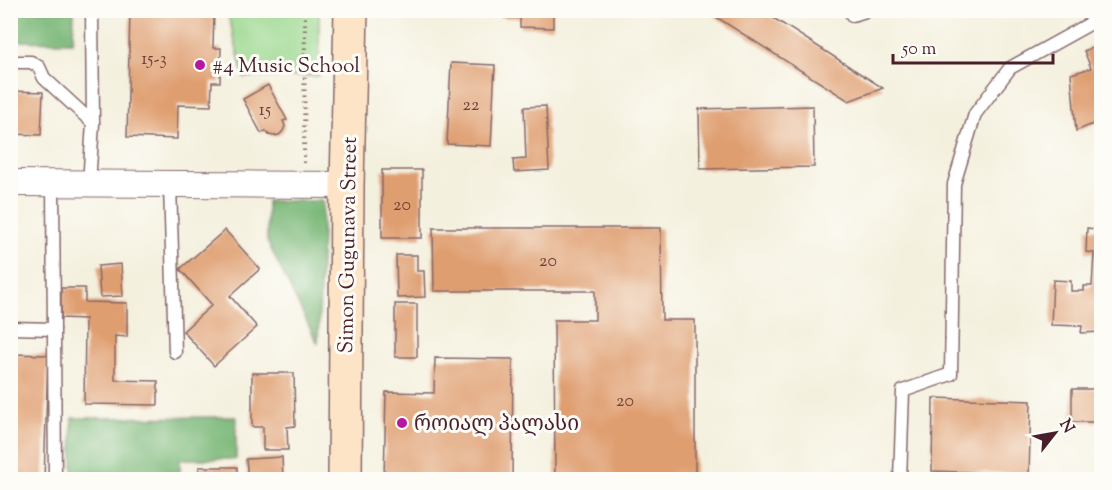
<svg xmlns="http://www.w3.org/2000/svg" width="1112" height="490" font-family="'Sorts Mill Goudy','Noto Serif Georgian',serif">
<rect width="100%" height="100%" fill="#fdfcf7"/>
<filter id="ink" filterUnits="userSpaceOnUse"><feTurbulence type="fractalNoise" baseFrequency=".0167" numOctaves="2"/><feDisplacementMap in="SourceGraphic" scale="12" xChannelSelector="R" yChannelSelector="G"/><feConvolveMatrix kernelMatrix="1 2 1 2 8 2 1 2 1" color-interpolation-filters="sRGB"/></filter>
<filter id="wash" filterUnits="userSpaceOnUse"><feTurbulence type="fractalNoise" baseFrequency=".008" numOctaves="4" result="noise"/><feDisplacementMap in="SourceGraphic" scale="24" xChannelSelector="R" yChannelSelector="G"/><feGaussianBlur stdDeviation="1.35" result="paint"/><feColorMatrix in="noise" values="0 0 0 0 0 0 0 0 0 0 0 0 0 0 0 0 0 1.4 0 .05"/><feComposite in="paint" operator="in"/></filter>
<g filter="url(#wash)">
<rect width="100%" height="100%" fill="#f4f0de"/>
<path fill="#99d78c" stroke="#727b5c" stroke-width="1.5" d="M227 11H319V76L244 77Z"/>
<g fill="#7ab878" stroke="#626c52" stroke-width="1.5">
<path d="M11 10 74 11 73 42 11 41Z"/>
<path d="M267 201H323L318 344 267 241Z"/>
<path d="M236 417V459H180V472L73 473 72 418Z"/>
</g>
<g id="blocks">
<g fill="#df9e6f">
<path d="M130 10H195V12L214 13 213 48H221L220 82H212L211 106 178 105 177 139 127 137Z"/>
<path d="M504 10H553V28L520 27V18H504Z"/>
<path d="M705 10H761L883 88 849 101Z"/>
<path d="M1102 43V64L1098 65 1102 76V129L1098 122 1076 131 1071 74 1091 68 1084 51Z"/>
<path d="M451 63 495 65 491 146 447 144Z"/>
<path d="M268 85 287 120 283 121 285 126 283 131 279 135 274 136 269 135 266 131 261 133 243 99Z"/>
<path d="M10 91 43 92 41 135 10 134Z"/>
<path d="M546 106 549 170 514 172 513 160 526 159 524 107Z"/>
<path d="M813 106 814 167 700 169 699 109Z"/>
<rect x="382" y="170" width="40" height="68"/>
<path d="M433 228H661L662 320H695V480H555L554 320H595V291H434Z"/>
<path d="M1087 228 1102 230V332L1081 333 1082 326 1051 325 1053 280 1071 281V291H1084V286H1092L1094 253 1086 252Z"/>
<path d="M225 230 260 269 230 296 257 327 214 366 183 331 212 305 180 269Z"/>
<path d="M396 255H417V271H424L425 297 397 298Z"/>
<path d="M121 264 123 296 100 297 98 266Z"/>
<path d="M61 288H85V302L127 303V337L115 336V380L158 381V405L84 404 85 319 61 318Z"/>
<rect x="395" y="304" width="22" height="53"/>
<path d="M10 354 48 355 44 480H10Z"/>
<path d="M435 358 513 359 512 480H384L386 392 434 393Z"/>
<path d="M252 373H294L295 426 287 427 288 450H263V427H252Z"/>
<path d="M1072 389H1102L1101 422H1072Z"/>
<path d="M933 398 1031 401 1029 474 932 471Z"/>
<path d="M282 457 283 480H248L246 459Z"/>
<path d="M199 467H237L238 480H199Z"/>
</g>
</g>
</g>
<g filter="url(#ink)">
<use href="#blocks" fill-opacity="0" stroke="#86686a" stroke-width="1.5"/>
<g fill="none" stroke-linecap="round" stroke-linejoin="round">
<g stroke="#86686a" stroke-width="15">
<g id="service">
<path d="M92 10 93 123"/>
<path d="M852 15 869 10"/>
<path d="M10 62H31L39 67 44 78 93 123 89 184"/>
<path d="M53 183 55 480"/>
<path d="M170 184 175 352"/>
<path d="M10 328 54 329"/>
<path d="M900 480 903 391 951 374 954 184 975 114 1010 68 1102 17"/>
</g>
</g>
<g stroke="#86686a" stroke-width="28">
<path id="minor" d="M10 183 347 185"/>
</g>
<g stroke="#86686a" stroke-width="36">
<path id="secondary" d="M345 480 347 185 351 10"/>
</g>
<path stroke="#86686a" stroke-width="4" stroke-dasharray="1.5 4.5" stroke-linecap="butt" d="M304 163 305 10"/>
<use href="#service" stroke="#fff" stroke-width="12"/>
<use href="#minor" stroke="#fff" stroke-width="26"/>
<use href="#secondary" stroke="#fee4c6" stroke-width="33"/>
</g>
</g>
<g fill="#b5179e" stroke="#fdfcf7" stroke-width="2">
<circle cx="200" cy="65" r="6"/>
<circle cx="402" cy="423" r="6"/>
</g>
<g text-anchor="middle" stroke-width="6" stroke-linejoin="round" paint-order="stroke">
<g font-size="18" fill="#6f3f3c">
<text x="154" y="64">15-3</text>
<text x="471" y="110">22</text>
<text x="265" y="115">15</text>
<text x="402" y="210">20</text>
<text x="548" y="266">20</text>
<text x="625" y="406">20</text>
</g>
<g font-size="21" fill="#4a1f2b" stroke="#fdfcf7" text-anchor="start">
<text x="212" y="72">#4 Music School</text>
<text x="414" y="430">როიალ პალასი</text>
</g>
<g font-size="21" fill="#4a1f2b" stroke="#fdfcf7">
<text transform="translate(347 245) rotate(-89)" y="7">Simon Gugunava Street</text>
</g>
</g>
<rect width="1112" height="490" fill="none" stroke="#fdfcf7" stroke-width="36"/>
<g transform="translate(1055 433) rotate(59)" stroke="#fdfcf7" stroke-width="4.5" paint-order="stroke">
<path d="M0-4.5L10 22L0 15L-10 22Z" fill="#4a1f2b"/>
<text y="-9" font-size="16" font-weight="bold" text-anchor="middle" fill="#4a1f2b">N</text>
</g>
<path d="M893 54v9h160v-9" fill="none" stroke="#4a1f2b" stroke-width="3"/>
<text x="902" y="54" font-size="18" fill="#4a1f2b" stroke="#fdfcf7" stroke-width="4.5" paint-order="stroke">50 m</text>
</svg>
